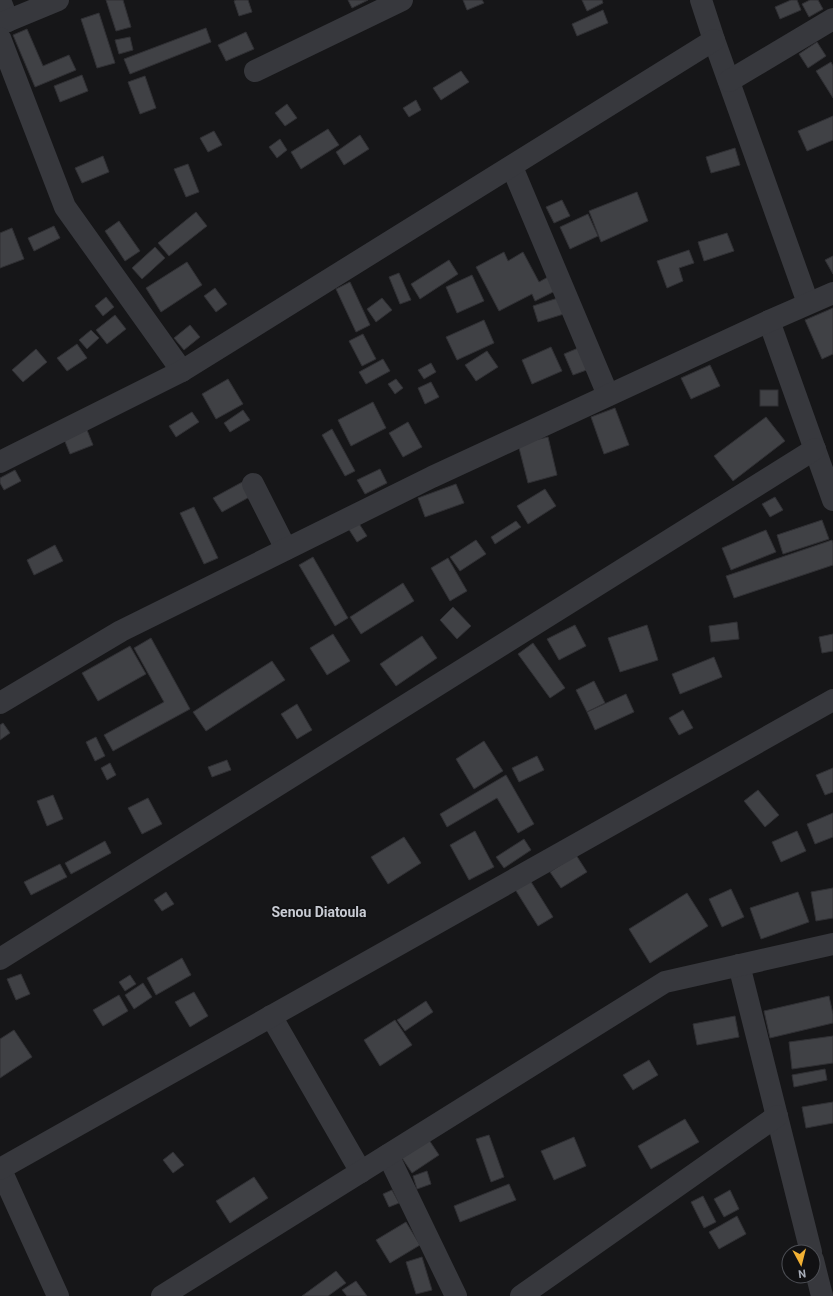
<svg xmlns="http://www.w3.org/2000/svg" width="833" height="1296" font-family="Roboto,sans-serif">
<rect width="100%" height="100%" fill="#161618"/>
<g fill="#404145" stroke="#303034">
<path d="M106 0H123L131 27 116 31Z"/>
<path d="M236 0H248L252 12 239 16 234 1Z"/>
<path d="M348 0H368L352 8Z"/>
<path d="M463 0H482L484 3 467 10Z"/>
<path d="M582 0H602L603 3 587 11Z"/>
<path d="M791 0H797L801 10 780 19 775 7Z"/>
<path d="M810 0H818L823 9 809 17 802 4Z"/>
<path d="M603 10 608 23 577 36 572 24Z"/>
<path d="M99 13 115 63 97 68 81 19Z"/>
<path d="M206 28 211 42 130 74 124 59Z"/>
<path d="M27 29 43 66 69 55 76 70 35 87 13 35Z"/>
<path d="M246 32 254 49 226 61 218 45Z"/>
<path d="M130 37 133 50 119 54 115 40Z"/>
<path d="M817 42 826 56 808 68 799 54Z"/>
<path d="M831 62 833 66V98L816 71Z"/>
<path d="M461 71 469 82 441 100 433 88Z"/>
<path d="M82 75 88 91 60 102 54 86Z"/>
<path d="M145 76 156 108 140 114 128 82Z"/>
<path d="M416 100 421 110 409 117 403 108Z"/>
<path d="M287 104 297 118 285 126 275 113Z"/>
<path d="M833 116V140L807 151 798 131Z"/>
<path d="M328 129 339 145 301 169 291 152Z"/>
<path d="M214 131 222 145 208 152 200 138Z"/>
<path d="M360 135 369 149 344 165 336 152Z"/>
<path d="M280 139 287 150 277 158 269 147Z"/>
<path d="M735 148 740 165 711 173 706 157Z"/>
<path d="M103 156 109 172 82 183 75 168Z"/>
<path d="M188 164 199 192 186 197 174 169Z"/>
<path d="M637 192 648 221 601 242 589 211Z"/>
<path d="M562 200 570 216 554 223 546 207Z"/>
<path d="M196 212 207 226 169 256 158 243Z"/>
<path d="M588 214 598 236 570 249 560 227Z"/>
<path d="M119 221 140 251 125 261 105 231Z"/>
<path d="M54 226 60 238 34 251 28 238Z"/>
<path d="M12 228 24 259 0 268V233Z"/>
<path d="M727 233 734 251 704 261 698 242Z"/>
<path d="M155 247 165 258 142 279 132 268Z"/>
<path d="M689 250 694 263 679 268 683 281 667 288 657 261Z"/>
<path d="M504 252 508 261 523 252 539 282 548 277 555 291 535 301 532 294 499 311 476 267Z"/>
<path d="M833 256V274L825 260Z"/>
<path d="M449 260 458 274 420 299 411 284Z"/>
<path d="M187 262 202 285 161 312 146 288Z"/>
<path d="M399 273 411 300 400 304 389 277Z"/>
<path d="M472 275 484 301 457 313 446 287Z"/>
<path d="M350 282 370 325 356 332 336 289Z"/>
<path d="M215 288 227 304 216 312 204 296Z"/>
<path d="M106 297 114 307 103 316 95 306Z"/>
<path d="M561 297 567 313 538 322 533 306Z"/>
<path d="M382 298 392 310 376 322 367 309Z"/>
<path d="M833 308V354L822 359 805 320Z"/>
<path d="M115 315 126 329 107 344 96 330Z"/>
<path d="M484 320 494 343 457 360 446 337Z"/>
<path d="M190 325 200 337 184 350 174 338Z"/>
<path d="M91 330 99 338 87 349 79 340Z"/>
<path d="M363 334 376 359 362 366 349 341Z"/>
<path d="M77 344 87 358 67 371 57 358Z"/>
<path d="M583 346 592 368 573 375 564 354Z"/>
<path d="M551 347 562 371 532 384 522 360Z"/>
<path d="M36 349 47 362 23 382 12 370Z"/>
<path d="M487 351 498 367 476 381 465 365Z"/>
<path d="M383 359 390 371 366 384 359 372Z"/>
<path d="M431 363 436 372 424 379 418 370Z"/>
<path d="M710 365 720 386 691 399 681 378Z"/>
<path d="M228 379 243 404 216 419 202 394Z"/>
<path d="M396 379 403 388 395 394 388 384Z"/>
<path d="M431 382 439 397 425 404 418 388Z"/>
<rect x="760" y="390" width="18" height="16"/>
<path d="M373 402 386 428 351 446 338 420Z"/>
<path d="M615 408 629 445 604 454 591 417Z"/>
<path d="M243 410 250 420 230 432 224 423Z"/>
<path d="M192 412 199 422 176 437 169 426Z"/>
<path d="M766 417 785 441 733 481 714 456Z"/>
<path d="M408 422 422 447 403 457 389 433Z"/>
<path d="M332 429 355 471 345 476 322 435Z"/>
<path d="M87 430 93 445 70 454 64 439Z"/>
<path d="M548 437 557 475 528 483 518 444Z"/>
<path d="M380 469 387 483 365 494 357 480Z"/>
<path d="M15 470 21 481 4 490 0 483V478Z"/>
<path d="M246 480 255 494 222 512 213 498Z"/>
<path d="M456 484 464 503 425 517 418 498Z"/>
<path d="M545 489 556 506 528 524 517 506Z"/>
<path d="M775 497 783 510 770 517 762 504Z"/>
<path d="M194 507 218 558 204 564 180 513Z"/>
<path d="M822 520 829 539 783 554 777 535Z"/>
<path d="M516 521 521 527 495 544 491 537Z"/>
<path d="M358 522 367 536 357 542 348 528Z"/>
<path d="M766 530 776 552 731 570 722 548Z"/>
<path d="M476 540 486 554 460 571 450 557Z"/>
<path d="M832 540 833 543V565L734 598 726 576Z"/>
<path d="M55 545 63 561 34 575 27 560Z"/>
<path d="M313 557 348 618 335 626 299 565Z"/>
<path d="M448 558 467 591 450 601 431 568Z"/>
<path d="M403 583 414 601 361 634 350 617Z"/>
<path d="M453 607 471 626 457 639 440 620Z"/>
<path d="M737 622 739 639 711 642 709 626Z"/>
<path d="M575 625 586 646 559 660 547 639Z"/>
<path d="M647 625 658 660 620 672 608 638Z"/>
<path d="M333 634 350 661 327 675 310 648Z"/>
<path d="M833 634V651L822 653 819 637Z"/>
<path d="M422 636 437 658 396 686 380 664Z"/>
<path d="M151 638 190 709 113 751 104 735 164 702 134 648Z"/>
<path d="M533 643 565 688 550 698 518 654Z"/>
<path d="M130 646 146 674 98 701 82 673Z"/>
<path d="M714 657 722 677 680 694 672 674Z"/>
<path d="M272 661 285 680 206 731 193 712Z"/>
<path d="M594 681 605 703 587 712 576 690Z"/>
<path d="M626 694 634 712 595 730 587 712Z"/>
<path d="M297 704 312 730 297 739 281 714Z"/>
<path d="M683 710 693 728 679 735 669 718Z"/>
<path d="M3 723 10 733 0 740V725Z"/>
<path d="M96 737 105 756 95 761 86 742Z"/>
<path d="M484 741 503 771 474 789 456 759Z"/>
<path d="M537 756 544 770 519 782 512 768Z"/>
<path d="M227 760 231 770 212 777 208 767Z"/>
<path d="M110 763 116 775 107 780 101 768Z"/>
<path d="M833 768V792L825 795 816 775Z"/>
<path d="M506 775 534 824 518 833 497 798 447 827 440 814Z"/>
<path d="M758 790 779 815 765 827 744 801Z"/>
<path d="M53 795 63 819 47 826 37 801Z"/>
<path d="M148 798 162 824 142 834 128 808Z"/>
<path d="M833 813V837L815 844 807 824Z"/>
<path d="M475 831 494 867 469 880 450 845Z"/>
<path d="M797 831 806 851 781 862 772 842Z"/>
<path d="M404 837 421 863 388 884 371 857Z"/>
<path d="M524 839 531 850 504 868 496 857Z"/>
<path d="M105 841 111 853 71 874 65 863Z"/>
<path d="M576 855 587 872 561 888 550 872Z"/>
<path d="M60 864 67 877 31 895 24 882Z"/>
<path d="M528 877 553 917 538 926 513 886Z"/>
<path d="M833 888V918L816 921 811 892Z"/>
<path d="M731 889 744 917 722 927 709 899Z"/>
<path d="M166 892 174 904 162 911 154 900Z"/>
<path d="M798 892 809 922 761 939 750 908Z"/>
<path d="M687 893 708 926 650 963 629 929Z"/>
<path d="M182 958 191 975 156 995 147 978Z"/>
<path d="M21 974 30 994 16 1000 7 979Z"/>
<path d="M130 975 136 984 125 991 119 982Z"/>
<path d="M143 983 152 997 134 1009 125 995Z"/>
<path d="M194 992 208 1016 190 1027 175 1002Z"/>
<path d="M119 995 128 1011 103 1026 93 1010Z"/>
<path d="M829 996 833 1014V1023L770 1038 764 1011Z"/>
<path d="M426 1001 433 1012 405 1031 397 1020Z"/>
<path d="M735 1016 739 1037 697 1045 693 1024Z"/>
<path d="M395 1020 412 1045 380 1066 364 1040Z"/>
<path d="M14 1030 32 1057 0 1078V1039Z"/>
<path d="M833 1036V1063L792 1069 789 1042Z"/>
<path d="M649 1060 658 1075 633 1090 623 1075Z"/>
<path d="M825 1069 827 1080 794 1087 792 1075Z"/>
<path d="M833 1102V1123L806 1128 802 1107Z"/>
<path d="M685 1119 699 1142 651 1169 638 1146Z"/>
<path d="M489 1135 504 1177 491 1182 476 1139Z"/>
<path d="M574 1137 586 1166 554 1180 541 1151Z"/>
<path d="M429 1140 439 1155 412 1173 402 1158Z"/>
<path d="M173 1152 184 1165 173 1173 163 1160Z"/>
<path d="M427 1171 431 1184 417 1189 413 1176Z"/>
<path d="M254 1177 268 1198 230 1223 216 1201Z"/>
<path d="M509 1184 516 1200 460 1222 454 1206Z"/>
<path d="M392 1190 399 1203 389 1207 383 1194Z"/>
<path d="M730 1190 739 1209 724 1217 714 1199Z"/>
<path d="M703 1196 716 1222 704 1228 691 1202Z"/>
<path d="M737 1216 746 1234 719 1249 709 1232Z"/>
<path d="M406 1222 420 1245 390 1263 376 1240Z"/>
<path d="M422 1257 432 1290 416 1294 406 1262Z"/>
<path d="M336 1271 346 1283 328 1296H302Z"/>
<path d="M356 1281 367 1296H347L342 1290Z"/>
</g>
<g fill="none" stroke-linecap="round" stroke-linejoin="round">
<g stroke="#37383d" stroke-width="22">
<path d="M0 0 8 21"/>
<path d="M701 0 714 40 808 303"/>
<path d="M0 24 58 0"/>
<path d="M0 38 65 207 182 371"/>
<path d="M255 71 402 0"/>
<path d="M729 81 833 19"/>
<path d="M512 167 608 395"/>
<path d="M769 321 833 500"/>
<path d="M0 462 182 371 714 40"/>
<path d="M253 484 286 549"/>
<path d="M0 703 121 631 432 477 769 321 833 293"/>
<path d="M0 959 815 449"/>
<path d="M739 965 811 1252"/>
<path d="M271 1016 361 1172"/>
<path d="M388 1155 456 1296"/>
<path d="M0 1168 58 1296"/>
<path d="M0 1169 833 700"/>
<path d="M813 1260 822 1296"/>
<path d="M162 1296 665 982 833 944"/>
<path d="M521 1296 777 1116"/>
</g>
</g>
<g text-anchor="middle" stroke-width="3" stroke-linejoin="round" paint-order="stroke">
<g font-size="14" font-weight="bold" fill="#c9ccd4" stroke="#111113">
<text x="319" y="917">Senou Diatoula</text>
</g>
</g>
<g transform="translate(801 1264) rotate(173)"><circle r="19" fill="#111113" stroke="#4d4f55"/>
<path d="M0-3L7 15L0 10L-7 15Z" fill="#f2b134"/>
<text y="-6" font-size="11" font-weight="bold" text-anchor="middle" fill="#a8adb8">N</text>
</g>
</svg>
